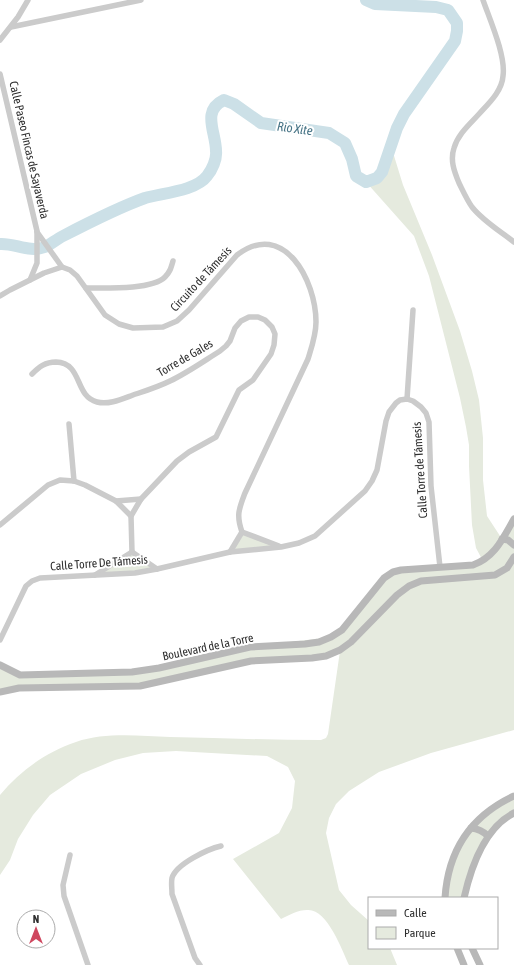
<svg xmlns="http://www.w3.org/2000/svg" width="514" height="965" font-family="'Asap Condensed',sans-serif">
<rect width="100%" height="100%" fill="#fff"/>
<g fill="#e5eade">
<path d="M391 146 403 185 432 255 460 331 472 371 479 400 483 438V480L487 516 502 539 514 519V730L431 753 379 772 349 791 336 804 329 818 326 833 339 890 351 905 369 921V948H390L397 965H349C342 950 327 908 307 910 298 910 289 915 281 919L233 859 279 833 292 808 295 781 288 767 267 756 176 751 143 753 115 760 81 774 50 795 33 815 18 839 10 860 0 875V795C20 771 46 752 76 742 105 732 139 736 170 737 220 738 271 740 321 740L326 738 328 734 340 651 326 656 265 660 152 684 0 692V665L20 675 132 672 250 647 331 637 393 572 483 561 476 548 472 525 469 466V445L466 427 460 398 429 276 414 236 366 182 377 178 382 172Z"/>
<path d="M242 532 281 547 230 552Z"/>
<path d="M132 552 157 569 94 575Z"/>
<path d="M514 796V813L488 836 464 898H445L449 868 471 828Z"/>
</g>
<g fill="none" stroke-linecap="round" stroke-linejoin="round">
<path stroke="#cce0e7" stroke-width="12" d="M0 244C15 243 29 253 45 247 51 244 57 239 63 236 90 222 117 208 145 198 162 193 196 191 207 176 212 170 217 159 216 151 216 132 201 111 224 100L234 104 261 123 329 133 345 143 352 159 356 176 366 182 377 178 382 172 397 128 404 114 455 41 457 31V23L448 10 436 7 375 4 366 0"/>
<g stroke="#cbcbcb" stroke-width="5.5">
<path d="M483 0C490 20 506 56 503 76 502 91 489 103 479 114 470 124 458 134 454 148 450 160 454 171 459 183 463 191 467 200 472 207 483 221 500 231 514 242"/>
<path d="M11 27 141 0"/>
<path d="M0 40 18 17 28 0"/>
<path d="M0 74 37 231V263L30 280"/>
<path d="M37 232 62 267"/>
<path d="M86 288C105 288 152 290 165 277 170 272 171 268 173 261"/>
<path d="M0 296 10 290 44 273 62 267 70 270 77 276 105 315 119 324 133 328 163 327 177 321 189 310 237 255C284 219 316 281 316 322 316 335 312 346 308 359L245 493C239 509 236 515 242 532"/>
<path d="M32 374C39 367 45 362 56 362 83 363 74 396 97 402 109 405 122 399 133 395 145 391 158 387 170 381 187 373 204 361 220 351L226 346 230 341 235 328 241 321 249 317H258L265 320 272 327 275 334 274 345 271 354 253 380 239 390 216 437 189 452 177 461 141 499 131 516 132 552"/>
<path d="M407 399 413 310"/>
<path d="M69 424 74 481"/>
<path d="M116 501 141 499"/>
<path d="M0 525 48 485 60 480 74 481 85 485 116 501 131 516"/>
<path d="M242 532 279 546"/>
<path d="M132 552 157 569"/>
<path d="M230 552 242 532"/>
<path d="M95 575 132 552"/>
<path d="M0 640 26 586 32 581 40 578 135 573 157 569 230 552 281 547 299 543 315 536 365 491 372 481 377 470 386 421 389 412 396 403 400 400 407 399 413 401 421 407 426 413 429 422 431 486 440 567"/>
<path d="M70 855 63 885 64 896 88 965"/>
<path d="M200 965 195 958 172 894C172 888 171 883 172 878 176 864 208 849 221 846"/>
</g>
<g stroke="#b8b8b8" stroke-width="7">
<path d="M502 539 508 540 514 545"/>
<path d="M0 665 20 675 132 672 159 668 250 647 305 644 319 642 331 637 342 630 384 578 393 572 401 570 473 565C495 557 503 538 514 519"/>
<path d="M0 692 19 688 140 686 251 661 312 658 326 656 340 650 351 642 397 595 409 586 421 581 495 575 507 568 514 557"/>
<path d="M471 828C479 829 483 831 488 836"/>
<path d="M445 898C448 851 471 816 514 796"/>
<path d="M464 898C471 867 484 828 514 813"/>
<path d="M457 948 464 965"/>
<path d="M472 948 480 965"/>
</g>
</g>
<g text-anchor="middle" stroke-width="4" stroke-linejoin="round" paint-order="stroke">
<g font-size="12" fill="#2e2e2e" stroke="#fff">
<text transform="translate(29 150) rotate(77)" y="4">Calle Paseo Fincas de Sayaverda</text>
<text transform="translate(201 279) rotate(-47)" y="4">Circuito de Támesis</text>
<text transform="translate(185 358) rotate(-30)" y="4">Torre de Gales</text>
<text transform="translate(420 470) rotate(-94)" y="4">Calle Torre de Támesis</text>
<text transform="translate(99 563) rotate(-4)" y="4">Calle Torre De Támesis</text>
<text transform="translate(208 647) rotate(-12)" y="4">Boulevard de la Torre</text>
</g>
<g font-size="13" font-style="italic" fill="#477486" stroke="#fff">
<text transform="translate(295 128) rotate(8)" y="5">Rio Xite</text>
</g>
</g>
<rect x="368" y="897" width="130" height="52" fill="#ffffff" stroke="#ababab"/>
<rect x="376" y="910" width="20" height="6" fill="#b8b8b8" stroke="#ababab"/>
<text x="404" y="917" font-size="12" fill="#2e2e2e">Calle</text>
<rect x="376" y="927" width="20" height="12" fill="#e5eade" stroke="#ababab"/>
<text x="404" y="937" font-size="12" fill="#2e2e2e">Parque</text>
<g transform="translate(36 929)"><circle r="19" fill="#ffffff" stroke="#ababab"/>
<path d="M0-3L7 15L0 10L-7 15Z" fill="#cf475f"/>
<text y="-6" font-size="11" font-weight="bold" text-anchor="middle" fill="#2e2e2e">N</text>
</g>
</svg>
